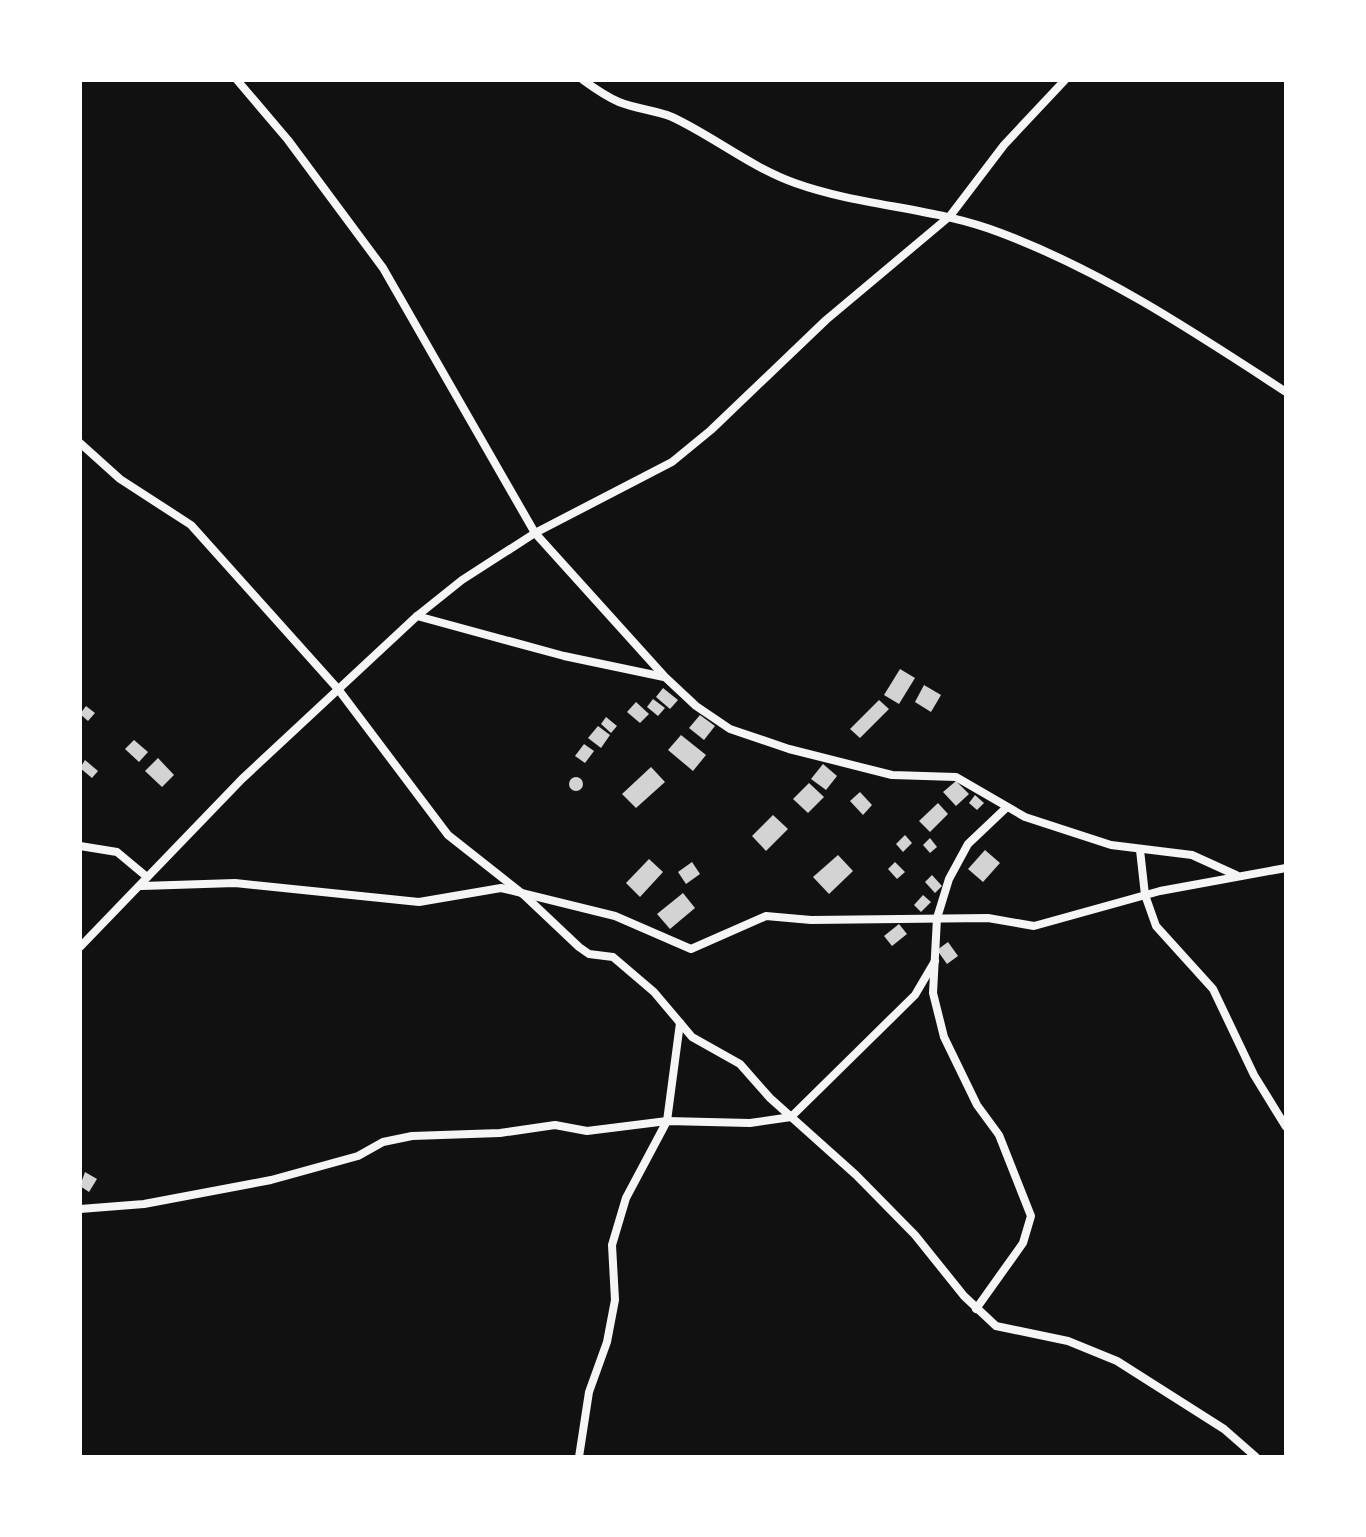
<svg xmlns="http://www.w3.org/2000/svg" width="1366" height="1537" font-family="Lato,sans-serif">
<rect width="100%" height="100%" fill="#111"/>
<g fill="#d3d3d3">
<path d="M900 669 915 678 899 704 884 695Z"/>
<path d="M924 685 941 695 931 712 915 702Z"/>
<path d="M663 688 678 700 670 709 656 697Z"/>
<path d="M653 699 665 708 658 716 647 707Z"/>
<path d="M879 700 889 709 860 738 850 729Z"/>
<path d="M636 702 649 714 640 723 627 712Z"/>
<path d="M86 706 95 713 88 721 80 714Z"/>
<path d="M700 715 715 726 704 740 689 728Z"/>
<path d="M606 717 617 726 611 733 601 724Z"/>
<path d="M598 726 610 735 601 748 588 738Z"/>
<path d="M681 735 706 755 693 771 668 750Z"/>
<path d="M134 740 148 752 139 762 125 749Z"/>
<path d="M584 744 594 751 585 763 575 756Z"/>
<path d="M158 758 174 775 162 787 145 771Z"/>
<path d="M85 760 98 771 92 778 80 768Z"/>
<path d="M823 764 837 776 826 790 811 779Z"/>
<path d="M651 767 665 782 636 808 622 794Z"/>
<circle cx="576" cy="784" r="7"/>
<path d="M956 781 969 794 956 806 943 792Z"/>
<path d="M809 783 824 797 808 813 793 799Z"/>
<path d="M860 792 872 805 863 815 850 801Z"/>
<path d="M975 795 984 803 977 810 969 803Z"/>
<path d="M938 803 948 814 930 832 919 821Z"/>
<path d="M773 815 788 829 766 851 752 836Z"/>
<path d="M905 835 912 843 903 852 896 844Z"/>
<path d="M930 838 937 847 930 853 923 845Z"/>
<path d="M985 850 1000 863 983 882 968 869Z"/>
<path d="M838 855 853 871 829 894 813 877Z"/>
<path d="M649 859 663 872 640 897 626 883Z"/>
<path d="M692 862 700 874 686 884 678 872Z"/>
<path d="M895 862 905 872 897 879 888 869Z"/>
<path d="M932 875 942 886 935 893 925 882Z"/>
<path d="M683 893 695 908 670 929 657 914Z"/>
<path d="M923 895 931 902 921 912 914 905Z"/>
<path d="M899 924 907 934 892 946 884 936Z"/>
<path d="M948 942 958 956 947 964 937 950Z"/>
<path d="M85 1172 97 1179 89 1192 80 1186Z"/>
</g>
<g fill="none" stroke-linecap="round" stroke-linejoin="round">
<g stroke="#f5f5f5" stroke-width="8">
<path d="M237 80 288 140 383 268 535 533 665 677 696 706 730 729 789 749 892 775 956 777 1025 817 1111 845 1192 855 1236 875"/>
<path d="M583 80C594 88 607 97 619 102 636 109 655 110 672 117 713 136 752 168 795 183 862 207 934 207 1001 233 1104 272 1194 332 1286 392"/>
<path d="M80 443 120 479 191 525 338 689 448 835 524 895 579 947 589 954 613 957 654 992 692 1037 740 1064 770 1098 856 1175 915 1235 964 1296 996 1326 1068 1341 1117 1361 1224 1429 1256 1457"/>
<path d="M417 616 564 656 664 677"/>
<path d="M80 846 117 852 147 877"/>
<path d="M1140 850 1145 895 1156 926 1213 989 1254 1075 1286 1127"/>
<path d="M142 886 235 883 419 902 501 888 615 916 691 949 766 916 811 920 988 918 1034 926 1160 891 1286 868"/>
<path d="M80 947 242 779 417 616 462 580 535 533 672 462 711 430 826 320 950 216 1004 145 1065 80"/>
<path d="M80 1209 144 1204 271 1180 358 1156 383 1142 412 1136 500 1133 555 1125 587 1131 667 1121 750 1123 791 1117 915 995 935 961"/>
<path d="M976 1309 1023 1243 1031 1216 999 1135 977 1105 944 1037 933 993 937 918 949 879 968 844 1007 807"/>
<path d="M579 1457 589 1392 607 1342 615 1300 612 1245 626 1198 667 1121 680 1023"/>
</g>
</g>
<rect width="1366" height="1537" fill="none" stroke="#ffffff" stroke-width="164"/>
</svg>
